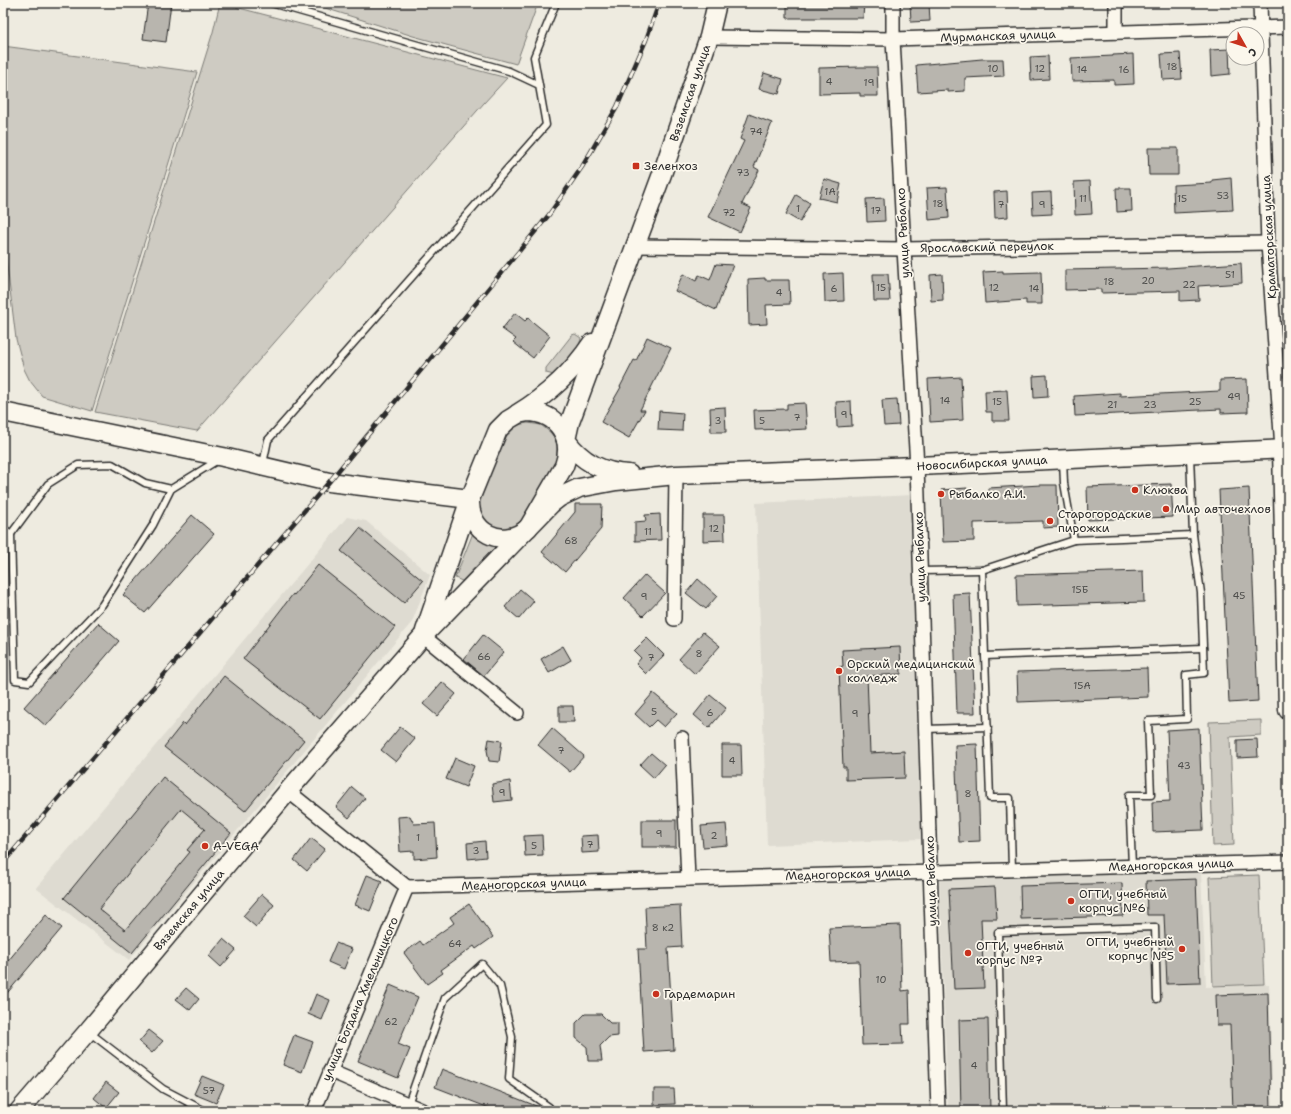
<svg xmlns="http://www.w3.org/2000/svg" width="1291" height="1114" font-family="'Shantell Sans',sans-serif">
<rect width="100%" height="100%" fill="#eeebe0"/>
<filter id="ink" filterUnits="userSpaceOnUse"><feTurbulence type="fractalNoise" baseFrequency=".025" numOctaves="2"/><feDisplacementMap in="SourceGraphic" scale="8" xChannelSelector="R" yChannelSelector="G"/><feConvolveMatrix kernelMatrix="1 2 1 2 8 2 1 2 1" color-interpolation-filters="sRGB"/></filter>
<g filter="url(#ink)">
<g fill="#dedbd1">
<path d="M912 495 921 839 767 845 756 503Z"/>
<path d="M347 517 366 521 430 575 412 622 129 960 36 888Z"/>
<path d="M1201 872 1206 987 1269 984 1273 1111H948L939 879Z"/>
</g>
<g fill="#cecbc2" stroke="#7c7b76">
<path d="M220 3 507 78 484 103 197 431 95 412 213 32Z"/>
<path d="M309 3H538L516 64 413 36Z"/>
<path d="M3 46 197 72 92 411 42 396 30 381 24 369 16 339 3 233Z"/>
<path d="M575 334 581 338C580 349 562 366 554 375L546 373V368L572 335Z"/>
<path d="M528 423 541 425 551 433 557 443V459L524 517 518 525 507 529 493 528 480 515 478 502 505 436C511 428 518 424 528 423Z"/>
<path d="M473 533 480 540 497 545 462 581 455 578Z"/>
<path d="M1261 720V735L1230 737 1234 845 1213 846 1209 722Z"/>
<path d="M1259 875 1264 984 1213 986 1209 877Z"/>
</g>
<g fill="#b8b5ae" stroke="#2b2b2b" fill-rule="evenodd">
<path d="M148 3H171L166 42 143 39Z"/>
<path d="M787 3H864L863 18H787Z"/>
<path d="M910 3H929L930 21 911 22Z"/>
<path d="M1229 49 1230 74 1211 76 1210 50Z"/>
<path d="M1180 53 1182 79 1163 80 1161 54Z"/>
<path d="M1133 54 1134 84 1114 85V80L1072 81 1071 58 1113 56V55Z"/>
<path d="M1048 56 1049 79 1031 80 1030 57Z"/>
<path d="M982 59H1003L1004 76 965 78V91L948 92V90L918 92 916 65Z"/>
<path d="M860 67H877L878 96H860V93L819 94V68Z"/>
<path d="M764 73 783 79 779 94 759 89Z"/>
<path d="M749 114 772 123 754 167 759 170 742 204 751 208 740 232 708 217 744 141 740 139Z"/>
<path d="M1148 148H1178V175H1149Z"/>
<path d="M1231 178 1233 210 1174 213 1173 185 1212 183V180Z"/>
<path d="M824 179 841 184 837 202 819 198Z"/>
<path d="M1090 181 1092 214 1075 215 1074 182Z"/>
<path d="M947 187 949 218 929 220 927 188Z"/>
<path d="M1116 188H1131L1132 211 1117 212Z"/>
<path d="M1007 191 1008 217 995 218 994 192Z"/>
<path d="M1051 192 1052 214 1033 215 1032 193Z"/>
<path d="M796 195 810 203 800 222 786 214Z"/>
<path d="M884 198 885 221 867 222 866 199Z"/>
<path d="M1241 263 1242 283 1198 286 1199 300 1180 301V291L1101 293V289L1065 290V270L1168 268Z"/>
<path d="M716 264 733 265 716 310 675 291 683 274 696 281 699 275 710 280Z"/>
<path d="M1003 271V273L1041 272 1042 304H1026V300L985 303 983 272Z"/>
<path d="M843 273 844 301 825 302 824 274Z"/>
<path d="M873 274H888L890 301H874Z"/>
<path d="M942 274 943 300 931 301 930 275Z"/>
<path d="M765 278V280H789L790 304 766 305 767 324 749 325 748 279Z"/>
<path d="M515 313 525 321 528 318 550 336 533 358 513 342 516 339 502 329Z"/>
<path d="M647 337 671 348 640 410H645L629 438 601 422 621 387H620L634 360 636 361Z"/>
<path d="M1047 375 1048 397 1034 398 1033 376Z"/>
<path d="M961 377 963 420 930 422 928 379Z"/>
<path d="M1247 379 1248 412 1221 413V409L1075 416 1074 396 1120 393V396L1220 391V380Z"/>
<path d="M1007 390 1009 421H992V412H986L985 391Z"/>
<path d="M897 399 899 425 884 426 882 400Z"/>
<path d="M851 401 852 426 837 427 836 402Z"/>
<path d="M805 403 807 429 788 430V429L755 430 754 410 787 409V404Z"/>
<path d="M725 407 726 432H711L710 408Z"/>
<path d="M659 411 683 413 682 431 658 430Z"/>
<path d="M1171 484 1173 517 1088 520 1087 487Z"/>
<path d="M1041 485H1057L1058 527 1043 528V521L974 523V541L943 542 941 490 967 488V496L988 495V488Z"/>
<path d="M1249 488 1258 701 1229 703 1219 490Z"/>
<path d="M575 504H602L601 529 565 572 542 552 575 512Z"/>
<path d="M660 514 661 540 635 541V522L646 521 645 515Z"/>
<path d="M192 515 214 534 145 613 123 595Z"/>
<path d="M703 515H724L725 540 703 541Z"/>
<path d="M360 528 423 581 404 603 341 551Z"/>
<path d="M318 565 395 627 320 719 243 659 293 594 294 595Z"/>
<path d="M1143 571 1144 602 1017 606 1016 575Z"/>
<path d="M645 575 665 593 643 616 624 598Z"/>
<path d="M698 579 717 596 706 609 686 593Z"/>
<path d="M520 589 534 601 519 619 505 607Z"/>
<path d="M970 593 975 713H957L953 594Z"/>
<path d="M98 623 119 641 46 726 24 707Z"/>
<path d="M703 632 720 646 695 674 679 659Z"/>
<path d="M483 635 504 652 484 676 464 659Z"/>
<path d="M647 638 664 655 646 674 636 664 641 658 634 651Z"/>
<path d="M563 646 571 660 549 673 541 659Z"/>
<path d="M900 647 901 674 867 676 870 753 904 751 905 778 846 780V767H843L839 667 843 666 842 650Z"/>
<path d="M1147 668 1148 697 1018 702 1017 672Z"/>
<path d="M224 676 304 740 245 811 164 747 183 723 185 725Z"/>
<path d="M442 682 456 694 437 716 423 704Z"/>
<path d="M653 693 677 713 664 727 656 720 649 727 635 714Z"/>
<path d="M710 695 726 708 709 728 694 715Z"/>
<path d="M559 706H573L574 722H559Z"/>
<path d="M400 727 415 739 396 762 381 750Z"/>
<path d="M552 728 584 756 570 772 538 745Z"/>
<path d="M1199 728 1203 830 1153 832 1152 802 1170 801 1167 730Z"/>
<path d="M489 739 502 741 499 762 489 761 487 750Z"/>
<path d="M1257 739 1258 757 1237 758V740Z"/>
<path d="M977 744 980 841 959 842 955 745Z"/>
<path d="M722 745H741L742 775H722Z"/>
<path d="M651 753 665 765 654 778 640 765Z"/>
<path d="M455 758 474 766 466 787 446 779Z"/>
<path d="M163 777 231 833 132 953 64 898ZM181 809 205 829 187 850 190 852 125 930 99 909Z"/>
<path d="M510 781 512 800 494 802 492 784Z"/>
<path d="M352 787 365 798 349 818 336 807Z"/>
<path d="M410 816 414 824 435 823 437 857 414 859V851L400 852 398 817Z"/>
<rect x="642" y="820" width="34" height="27"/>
<path d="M726 824 728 845 703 847 701 826Z"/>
<path d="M542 835 543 855 525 856 524 836Z"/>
<path d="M598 835 599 852 582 853 581 836Z"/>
<path d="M311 838 325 849 307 871 294 860Z"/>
<path d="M485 841 486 857 468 859 467 843Z"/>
<path d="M367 875 382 881 370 911 355 905Z"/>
<path d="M1196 879 1200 983 1167 984 1164 915H1147L1146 881Z"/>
<path d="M1122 883 1123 916 1021 919 1020 886Z"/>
<path d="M995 887 997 919H981L984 988 954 989 949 889Z"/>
<path d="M262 894 274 905 256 927 243 916Z"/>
<path d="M469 904 493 937 476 949 474 946 441 970 443 973 427 984 404 953 420 941 423 945 454 923 450 917Z"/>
<path d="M680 905 682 947 668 948 674 1050 644 1052 638 949H647L645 907Z"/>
<path d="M46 915 62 928 3 998V967Z"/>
<path d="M900 925 902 991 909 990 910 1024H902L903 1044 862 1045 859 961 831 962 829 928Z"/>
<path d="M223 939 236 950 221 967 209 956Z"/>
<path d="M336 943 352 949 344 969 328 962Z"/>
<path d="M390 985 418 997 398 1044 410 1049 398 1078 358 1061Z"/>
<path d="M186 988 199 999 190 1010 176 999Z"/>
<path d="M1268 993 1271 1111H1233L1230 1025H1217L1216 995Z"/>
<path d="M316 994 330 1000 322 1020 308 1014Z"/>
<path d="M585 1014H601L610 1023H618V1036L609 1037 600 1046 602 1061H588L587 1047 576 1038V1023Z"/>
<path d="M988 1019 990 1111H961L959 1020Z"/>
<path d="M149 1030 163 1041 152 1053 139 1042Z"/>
<path d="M294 1035 313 1042 302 1072 283 1065Z"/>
<path d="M442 1069 544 1109 546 1111H497L435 1087Z"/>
<path d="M202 1076 224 1085 216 1103 194 1094Z"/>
<path d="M106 1082 119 1092 106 1108 94 1098Z"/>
<path d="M654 1089H674L675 1104 654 1105Z"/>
</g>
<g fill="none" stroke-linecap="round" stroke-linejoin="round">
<g stroke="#2b2b2b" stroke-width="9">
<g id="lane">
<path d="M271 3 509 71 539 85"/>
<path d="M1063 460 1064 483 1074 540"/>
<path d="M263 464 268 440 546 125 534 57 556 3"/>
<path d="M3 528 11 534 15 680 29 682 102 605 153 525 171 489 218 460"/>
<path d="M11 534 48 484 78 465 112 464 145 483 171 489"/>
<path d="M921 571 982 570"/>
<path d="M985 656 1203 648"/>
<path d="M926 729 988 727"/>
<path d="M1132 866 1129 795H1151L1148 721 1187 719 1186 675 1204 673 1201 593 1193 535 1190 455"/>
<path d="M1012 869 1010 798H990L982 570 1074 540 1193 535"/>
<path d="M89 1032 163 1089 205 1111"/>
<path d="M408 1104 445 998 482 964 500 986 512 1037 509 1079 549 1107 551 1111"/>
<path d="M1003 1111 998 932 1155 927 1157 999"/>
</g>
</g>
<g stroke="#2b2b2b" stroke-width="16">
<g id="street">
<path d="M893 3V39L904 249 917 466 938 1111"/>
<path d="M1260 3 1268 243 1282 449"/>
<path d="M1116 32V3"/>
<path d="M709 37 893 39 1288 27"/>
<path d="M635 246 904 249 1268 243"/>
<path d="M674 619 676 475"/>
<path d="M423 636 517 713"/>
<path d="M682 738 688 879"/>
<path d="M288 791 407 887"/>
<path d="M407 887 1288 862"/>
<path d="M330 1071 424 1111"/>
<path d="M314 1111 407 887"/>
</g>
</g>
<g stroke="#2b2b2b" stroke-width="21">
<g id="secondary">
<path d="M3 412 223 457 329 482 470 499 425 631"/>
<path d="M528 412C558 413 574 438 564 466L528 528C502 550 468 532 470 499L498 430 508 420 518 414Z"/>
<path d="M517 414C548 395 572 373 592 343"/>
<path d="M1282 449 1288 710"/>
<path d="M629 474C603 473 581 461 566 440L570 422 662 174 709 37 717 3"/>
<path d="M19 1111 88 1031 288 791 423 636 551 504 560 497 579 488 616 481 676 475 917 466 1288 449"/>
</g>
</g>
<use href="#lane" stroke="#fbf7ec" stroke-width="6"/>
<use href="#street" stroke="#fbf7ec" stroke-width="13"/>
<use href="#secondary" stroke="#fbf7ec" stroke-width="18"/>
<g stroke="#2b2b2b" stroke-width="4.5">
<path id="rail" d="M3 863 329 482 548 216 582 167 617 107 646 40 659 3"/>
</g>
<use href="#rail" stroke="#fbf7ec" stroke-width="3" stroke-dasharray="9" stroke-linecap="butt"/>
</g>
</g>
<g fill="#c8321e" stroke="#fbf7ec" stroke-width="1.5">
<rect x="632" y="162" width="8" height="8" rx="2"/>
<circle cx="1135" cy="490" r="4"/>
<circle cx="941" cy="494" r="4"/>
<circle cx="1166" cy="509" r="4"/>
<circle cx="1050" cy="521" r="4"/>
<circle cx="839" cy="671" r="4"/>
<circle cx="205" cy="846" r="4"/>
<circle cx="1071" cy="901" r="4"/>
<circle cx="1182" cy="949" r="4"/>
<circle cx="968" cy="953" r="4"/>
<circle cx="656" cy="994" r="4"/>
</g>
<g text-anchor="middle" stroke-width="3.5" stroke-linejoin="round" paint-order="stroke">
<g font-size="10" fill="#4e4e4c">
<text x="1172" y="70">18</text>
<text x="993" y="72">10</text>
<text x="1040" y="72">12</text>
<text x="1082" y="73">14</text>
<text x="1124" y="73">16</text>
<text x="829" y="85">4</text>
<text x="869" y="86">19</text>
<text x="756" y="135">74</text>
<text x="743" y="176">73</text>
<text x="830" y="195">1А</text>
<text x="1223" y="199">53</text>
<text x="1083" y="202">11</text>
<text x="1182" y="202">15</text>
<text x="938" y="207">18</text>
<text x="1001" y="208">7</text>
<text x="1042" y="208">9</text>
<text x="798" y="212">1</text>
<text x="876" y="214">17</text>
<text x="729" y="216">72</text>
<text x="1230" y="278">51</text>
<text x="1148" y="284">20</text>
<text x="1109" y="285">18</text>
<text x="1189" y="288">22</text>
<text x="881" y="291">15</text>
<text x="994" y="291">12</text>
<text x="834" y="292">6</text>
<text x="1034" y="292">14</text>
<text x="779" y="296">4</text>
<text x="1234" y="400">49</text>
<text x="945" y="404">14</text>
<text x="997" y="405">15</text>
<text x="1195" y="405">25</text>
<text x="1112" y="408">21</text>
<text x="1150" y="408">23</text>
<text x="844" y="418">9</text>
<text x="797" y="421">7</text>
<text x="718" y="424">3</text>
<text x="762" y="424">5</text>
<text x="714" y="532">12</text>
<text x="648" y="535">11</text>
<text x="571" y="544">68</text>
<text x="1080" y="593">15Б</text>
<text x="1239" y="599">45</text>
<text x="644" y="600">9</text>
<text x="699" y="657">8</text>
<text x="484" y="660">66</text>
<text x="651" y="661">7</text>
<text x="1082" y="689">15А</text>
<text x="654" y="715">5</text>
<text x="710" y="716">6</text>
<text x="855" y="717">9</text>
<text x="561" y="754">7</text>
<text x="732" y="764">4</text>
<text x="1184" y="769">43</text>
<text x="502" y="796">9</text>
<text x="968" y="797">8</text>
<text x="659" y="837">9</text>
<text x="714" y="839">2</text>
<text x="418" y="841">1</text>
<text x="590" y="848">7</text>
<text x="534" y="849">5</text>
<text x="476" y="854">3</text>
<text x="663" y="931">8 к2</text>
<text x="455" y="947">64</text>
<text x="881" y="983">10</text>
<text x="391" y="1025">62</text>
<text x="974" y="1069">4</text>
<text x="209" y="1094">57</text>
</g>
<g font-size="12" fill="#2b2b2b" stroke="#fbf7ec">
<text transform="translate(998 36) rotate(-2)" y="4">Мурманская улица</text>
<text transform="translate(690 93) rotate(-71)" y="4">Вяземская улица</text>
<text transform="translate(903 233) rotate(-93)" y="4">улица Рыбалко</text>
<text transform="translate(1269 237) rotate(-93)" y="4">Краматорская улица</text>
<text transform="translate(987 247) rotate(-1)" y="4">Ярославский переулок</text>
<text transform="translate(982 463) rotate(-3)" y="4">Новосибирская улица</text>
<text transform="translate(920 557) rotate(-92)" y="4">улица Рыбалко</text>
<text transform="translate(1171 865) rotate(-2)" y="4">Медногорская улица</text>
<text transform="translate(848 874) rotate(-2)" y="4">Медногорская улица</text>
<text transform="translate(931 881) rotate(-92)" y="4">улица Рыбалко</text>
<text transform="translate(524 884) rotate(-2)" y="4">Медногорская улица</text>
<text transform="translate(189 910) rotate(-50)" y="4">Вяземская улица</text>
<text transform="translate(360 999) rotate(-67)" y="4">улица Богдана Хмельницкого</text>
</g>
<g font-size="12" fill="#2b2b2b" stroke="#fbf7ec" text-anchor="start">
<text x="644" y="170">Зеленхоз</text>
<text x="1143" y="494">Клюква</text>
<text x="949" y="498">Рыбалко А.И.</text>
<text x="1174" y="513">Мир авточехлов</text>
<text x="1058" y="518">Старогородские<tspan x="1058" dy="14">пирожки</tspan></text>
<text x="847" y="668">Орский медицинский<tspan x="847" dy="14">колледж</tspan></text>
<text x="213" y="850">A-VEGA</text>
<text x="1079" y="898">ОГТИ, учебный<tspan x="1079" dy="14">корпус №6</tspan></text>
<text x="1174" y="946" text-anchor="end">ОГТИ, учебный<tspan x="1174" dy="14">корпус №5</tspan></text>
<text x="976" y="950">ОГТИ, учебный<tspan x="976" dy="14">корпус №7</tspan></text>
<text x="664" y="998">Гардемарин</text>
</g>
</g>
<rect width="1291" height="1114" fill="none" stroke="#fbf7ec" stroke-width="16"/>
<rect x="8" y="8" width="1275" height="1098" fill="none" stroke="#2b2b2b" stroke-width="1.5" filter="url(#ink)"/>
<g transform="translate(1245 46) rotate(129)"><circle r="19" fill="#fbf7ec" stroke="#a8a59f"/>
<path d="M0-3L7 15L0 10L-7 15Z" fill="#c8321e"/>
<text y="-6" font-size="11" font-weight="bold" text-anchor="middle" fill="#2b2b2b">С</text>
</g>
</svg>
